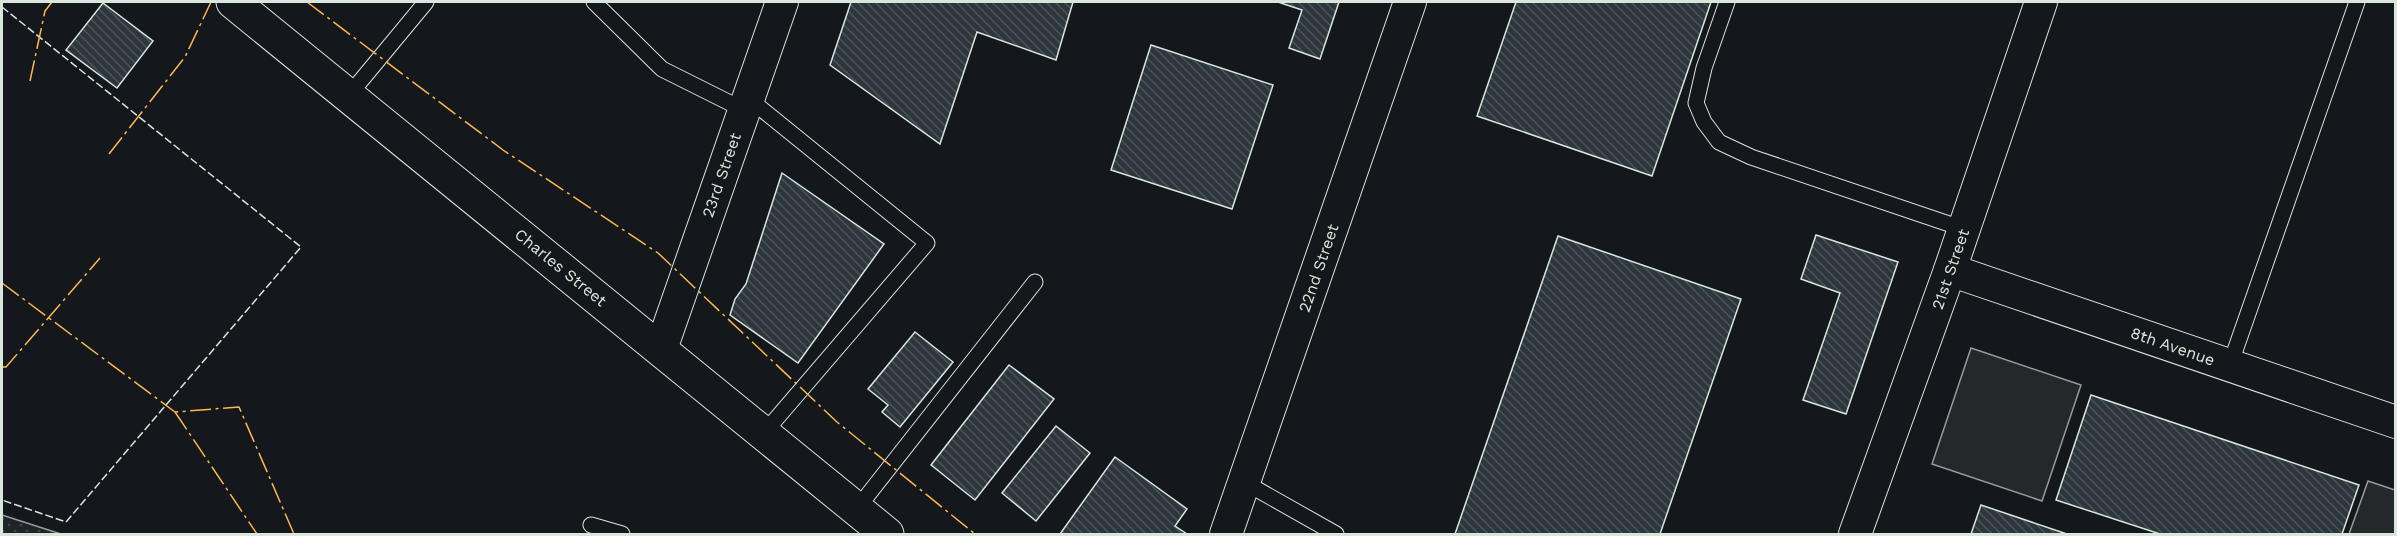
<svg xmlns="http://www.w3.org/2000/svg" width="2397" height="536" font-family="'Work Sans',sans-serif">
<defs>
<pattern id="park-dots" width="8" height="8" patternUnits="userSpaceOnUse" patternTransform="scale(1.5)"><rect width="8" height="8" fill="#202428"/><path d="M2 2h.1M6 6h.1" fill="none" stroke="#404447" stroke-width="1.8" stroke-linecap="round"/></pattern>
<pattern id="building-back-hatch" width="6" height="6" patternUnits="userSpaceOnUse" patternTransform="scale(1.5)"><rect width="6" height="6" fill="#2c363c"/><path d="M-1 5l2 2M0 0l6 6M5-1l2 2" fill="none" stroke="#4a5358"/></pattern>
</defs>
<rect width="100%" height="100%" fill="#14181c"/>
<path fill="url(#park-dots)" stroke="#939e99" stroke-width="1.5" d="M2 515 61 534H2Z"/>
<g fill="#24282b" stroke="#939e99" stroke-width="1.5">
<path d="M1971 348 2081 385 2042 501 1932 464Z"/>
<path d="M2368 481 2395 490V534H2349Z"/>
</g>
<g fill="url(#building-back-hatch)" stroke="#d8e6dc" stroke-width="1.5">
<path d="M851 2H1073L1056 60 977 32 940 144 830 65Z"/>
<path d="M1278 2H1339L1320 59 1289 48 1302 10Z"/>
<path d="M1516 2H1711L1652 176 1477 116Z"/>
<path d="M103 3 153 41 117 88 66 50Z"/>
<path d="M1151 45 1273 85 1232 209 1111 170Z"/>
<path d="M782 173 884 244 798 363 730 315 735 299 746 284Z"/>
<path d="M1816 235 1898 262 1846 414 1803 400 1840 293 1801 279Z"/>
<path d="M1558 236 1741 299 1660 534H1455Z"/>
<path d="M915 332 953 362 900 427 882 412 888 405 868 389Z"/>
<path d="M1009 365 1054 399 975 500 931 465Z"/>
<path d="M2091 395 2359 485 2342 534H2160L2056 500Z"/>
<path d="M1056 426 1090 453 1036 521 1002 493Z"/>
<path d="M1115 457 1187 509 1175 526 1187 534H1060Z"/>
<path d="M1981 505 2067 534H1971Z"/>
</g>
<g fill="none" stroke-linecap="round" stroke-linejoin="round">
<g stroke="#d8e6dc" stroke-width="17">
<g id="lane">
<path d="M594 2 662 69 744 110"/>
<path d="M1727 2 1704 68 1696 103 1704 122 1719 142 1751 157 1964 229"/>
<path d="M349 95 426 2"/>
<path d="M748 98 927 243 764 433"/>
<path d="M2230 365 2357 2"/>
<path d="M1244 482 1336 534"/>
<path d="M856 510 1035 282"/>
<path d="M591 525 622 534"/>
</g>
</g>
<g stroke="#d8e6dc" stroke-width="34">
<g id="street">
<path d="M1950 270 2396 422"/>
<path d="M661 349 782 2"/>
<path d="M1226 534 1410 2"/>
<path d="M1855 534 1950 270 2041 2"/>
</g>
</g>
<g stroke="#d8e6dc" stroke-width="35">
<path id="secondary" d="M233 2 887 534"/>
</g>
<use href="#lane" stroke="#14181c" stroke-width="15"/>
<use href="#street" stroke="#14181c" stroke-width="32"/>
<use href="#secondary" stroke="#14181c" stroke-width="33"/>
<path stroke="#d8e6dc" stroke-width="1.5" stroke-dasharray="8 3" stroke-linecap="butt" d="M2 7 301 247 66 522 2 500"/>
<g stroke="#ffb74d" stroke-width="1.5" stroke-dasharray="21 4.5 3 4.5" stroke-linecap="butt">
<path d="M307 2 503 150 658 253 837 422 975 534"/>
<path d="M30 81 45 11 52 2"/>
<path d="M109 154 185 57 211 2"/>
<path d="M2 283 175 412 239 407 294 534"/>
<path d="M2 367H6L100 258"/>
<path d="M175 412 257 534"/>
</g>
</g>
<g text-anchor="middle" stroke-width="4.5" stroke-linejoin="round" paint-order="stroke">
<g font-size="16" fill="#d8e6dc" stroke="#14181c">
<text transform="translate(721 175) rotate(-71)" y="6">23rd Street</text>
<text transform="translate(561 267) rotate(39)" y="6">Charles Street</text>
<text transform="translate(1318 268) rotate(-71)" y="6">22nd Street</text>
<text transform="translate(1950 269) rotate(-71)" y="6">21st Street</text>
<text transform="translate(2173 346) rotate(19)" y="6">8th Avenue</text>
</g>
</g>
<rect width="2397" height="536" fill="none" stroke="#d8e6dc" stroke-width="6"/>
</svg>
